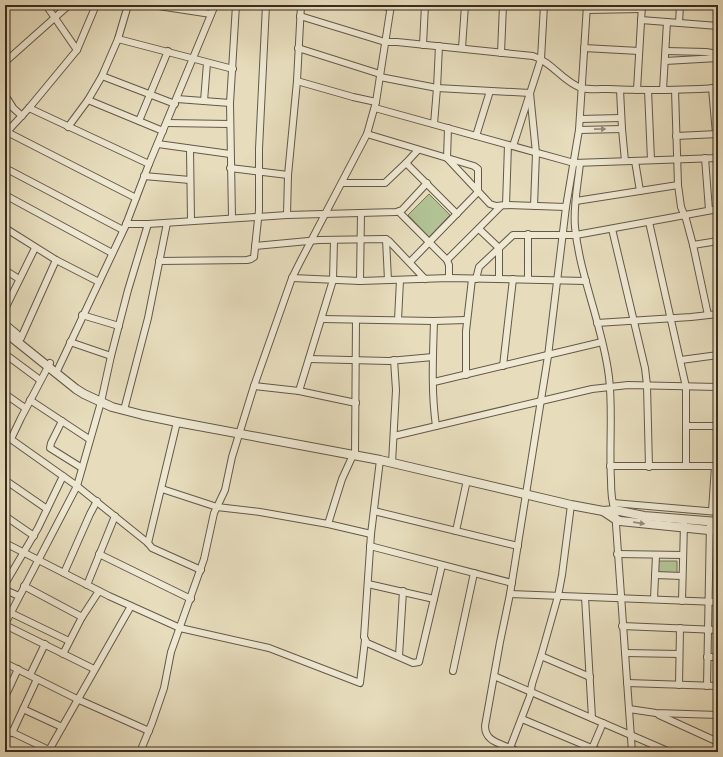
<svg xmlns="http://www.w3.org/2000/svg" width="723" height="757" font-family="'Sorts Mill Goudy',serif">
<rect width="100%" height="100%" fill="#e7ddbd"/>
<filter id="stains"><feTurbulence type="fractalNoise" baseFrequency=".005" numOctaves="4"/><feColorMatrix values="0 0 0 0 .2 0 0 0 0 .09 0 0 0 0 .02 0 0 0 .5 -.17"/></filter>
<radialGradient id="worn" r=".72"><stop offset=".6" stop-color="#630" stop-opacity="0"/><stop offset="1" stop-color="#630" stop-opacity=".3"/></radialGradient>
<g fill="#b2c294" stroke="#76775a">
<path d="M429 194 450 215 429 237 408 215Z"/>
<path d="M658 561H677V574L657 573Z"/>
</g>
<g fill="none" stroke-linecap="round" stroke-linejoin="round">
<g stroke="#645847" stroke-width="8">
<g id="minor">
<path d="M46 5 77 50"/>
<path d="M128 5 118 39 102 76 88 100 163 131"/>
<path d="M152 5 211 14"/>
<path d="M382 5 390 8"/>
<path d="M5 6 7 5"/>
<path d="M587 10 641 9"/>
<path d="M300 16 385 42H397L533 56C552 62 562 81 581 88 589 90 600 89 608 89 645 91 681 90 718 88"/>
<path d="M641 20 718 26"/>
<path d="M679 23 680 5"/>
<path d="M118 39 233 69"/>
<path d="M423 45 425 5"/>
<path d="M298 48 380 74"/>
<path d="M462 48 465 5"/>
<path d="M584 48 639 51"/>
<path d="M666 51 706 52 718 54"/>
<path d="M501 53 503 5"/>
<path d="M665 61 718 58"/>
<path d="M5 62 69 5"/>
<path d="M102 76 175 104"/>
<path d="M380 77 437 88 530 93 536 153 534 206"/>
<path d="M297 81 353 97 376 102"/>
<path d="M712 88 716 134"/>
<path d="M620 90 622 129 625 161"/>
<path d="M637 90 642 5"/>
<path d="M648 90 651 160"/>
<path d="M663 90 667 22"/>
<path d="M675 90 678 185 681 207 686 219 693 245 708 315"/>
<path d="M5 95 12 106"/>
<path d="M177 99 230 103"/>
<path d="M204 101 207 63"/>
<path d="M5 103 12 107 22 116"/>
<path d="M29 108 149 164"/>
<path d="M375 108 574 163 718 158"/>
<path d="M580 119 621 118"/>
<path d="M139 121 168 51"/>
<path d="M167 123 230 124"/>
<path d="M434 124 437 88 439 46"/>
<path d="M68 127 88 100"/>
<path d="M448 128 447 158 490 204 496 206 506 205 566 207"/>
<path d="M579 130 622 129"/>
<path d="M7 132 136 198"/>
<path d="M5 134 29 108 77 50 96 5"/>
<path d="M367 134 474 166 478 169V192L410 262"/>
<path d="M476 136 490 91"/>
<path d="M676 136 718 134"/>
<path d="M158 144 230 154"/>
<path d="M513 146 541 59 544 5"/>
<path d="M190 149 191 221"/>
<path d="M705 158 709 210"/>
<path d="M635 161 640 191"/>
<path d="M406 163 457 214"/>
<path d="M580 163C578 184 573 206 575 227 580 278 603 326 609 377 613 411 609 446 611 480 611 490 611 501 615 510L632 752"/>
<path d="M5 168 123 230"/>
<path d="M230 168 288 175"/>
<path d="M144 176 190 180"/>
<path d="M342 183H385L406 163 418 150"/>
<path d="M5 195 112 253"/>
<path d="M576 201 678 185"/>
<path d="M506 205 508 145"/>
<path d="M399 212 447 260 449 265V278"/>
<path d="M287 215 288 175 297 81 301 5"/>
<path d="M232 218 230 103 236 5"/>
<path d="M649 222 686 387V466"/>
<path d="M126 224H148L287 215 396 212 402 210 427 183"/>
<path d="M5 228 56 260 99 282"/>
<path d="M479 229 499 248V279"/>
<path d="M612 229 645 368 647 385 649 467"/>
<path d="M386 239 388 280"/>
<path d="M693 245 718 241"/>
<path d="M255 246 319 240 385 239 389 241 425 279"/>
<path d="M447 260 501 206"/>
<path d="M159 261 247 260 251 259 254 257 259 210V149L266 5"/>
<path d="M5 270 19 279"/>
<path d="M292 278 360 281 449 278 586 281"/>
<path d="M476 279 479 267 513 235H576L718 209"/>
<path d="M528 279V234"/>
<path d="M360 281 361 213"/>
<path d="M5 309 35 248"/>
<path d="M82 315 119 326"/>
<path d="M322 319 434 321 466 320"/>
<path d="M398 320 400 280"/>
<path d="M434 321C433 356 431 391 436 426"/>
<path d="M597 323 691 317 718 314"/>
<path d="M21 338 56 260"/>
<path d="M70 342 111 356"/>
<path d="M5 354 40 380"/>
<path d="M309 359 389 361 433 357"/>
<path d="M681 360 718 355"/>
<path d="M503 366 513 279"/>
<path d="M58 369 125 227 149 164 215 5"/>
<path d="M466 375V331L472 279"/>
<path d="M434 382 602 342"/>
<path d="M254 386 299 391 333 280 334 240"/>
<path d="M299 391 356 403"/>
<path d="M5 394 25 408"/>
<path d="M30 400 89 439"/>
<path d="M124 410 148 318 167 223"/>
<path d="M62 421 51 443 50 448 82 468"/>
<path d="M687 426H718"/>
<path d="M5 435 77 486 148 543 152 548 201 570"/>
<path d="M394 436 592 389 628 385 718 387"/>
<path d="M11 439 21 418 50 363"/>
<path d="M353 455 342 479 328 524 260 512 217 507 225 490 232 457 254 386 292 278 300 262 367 134 376 102 391 5"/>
<path d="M355 455 356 320"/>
<path d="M380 460 371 534 364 637 367 643 413 663 419 662 442 565"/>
<path d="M392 463 396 390 394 360"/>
<path d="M610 466H718"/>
<path d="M5 480 47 509"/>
<path d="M613 503 718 512"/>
<path d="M374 511 518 546"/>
<path d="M712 511 715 466"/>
<path d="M5 516 34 536"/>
<path d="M328 524 371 534"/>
<path d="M456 531 467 480"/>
<path d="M5 543 109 596 180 628 269 648 360 683 365 640"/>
<path d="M148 543 177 422"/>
<path d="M370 546 512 583"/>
<path d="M99 554 191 599"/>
<path d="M617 554 683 555"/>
<path d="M64 573 90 514 97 501"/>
<path d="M655 575 682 576"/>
<path d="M5 584 38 528 63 476"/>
<path d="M368 584 434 599"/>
<path d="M87 585 115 516"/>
<path d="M24 586 82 617"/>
<path d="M5 590 19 596"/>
<path d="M510 594 718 602"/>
<path d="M585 597 592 718"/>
<path d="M654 599 656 555"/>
<path d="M682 601 684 524"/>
<path d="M11 613 69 641"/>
<path d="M5 624 77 486 101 402 111 356 128 290 148 224"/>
<path d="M5 625 94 669"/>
<path d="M622 626 718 630"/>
<path d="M625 653 679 654"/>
<path d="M63 654 82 617 99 591"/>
<path d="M399 656 403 591"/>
<path d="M541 656 590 677"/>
<path d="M707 657H718"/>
<path d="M5 663 77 699 149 731"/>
<path d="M453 671 474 573"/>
<path d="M30 675 45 644"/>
<path d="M494 676 670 752"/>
<path d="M627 683 718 686"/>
<path d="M679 685 680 628"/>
<path d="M707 686 710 522"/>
<path d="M5 697 18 669"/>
<path d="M23 709 62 727"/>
<path d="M629 709 656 713 718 715"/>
<path d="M659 715 718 742"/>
<path d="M522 719 601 752"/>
<path d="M5 729 49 750"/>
<path d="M12 733 37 679"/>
<path d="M510 748C499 743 485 741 485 726L500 642 510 594 548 356 566 207 579 130 587 5"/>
<path d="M591 751 603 723"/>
<path d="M48 752 131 606"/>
<path d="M140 752 152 723 164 688 171 652 204 559 214 513 217 507 162 489"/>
<path d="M519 752 510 748 530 696 532 684 541 656 558 596 562 575 571 505"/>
</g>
</g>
<g stroke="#645847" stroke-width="10">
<g id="tertiary">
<path d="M5 325 16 334"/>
<path d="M5 332 76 389 84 394 112 407 143 415 177 422 380 460 571 505 603 511 615 510 644 516 718 522"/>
<path d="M603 511 615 519 620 521 718 531"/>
</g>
</g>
<use href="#minor" stroke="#efe9d4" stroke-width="6"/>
<use href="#tertiary" stroke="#efe9d4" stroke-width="8"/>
</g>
<defs><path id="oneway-solid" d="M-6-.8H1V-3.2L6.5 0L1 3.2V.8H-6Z"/></defs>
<g fill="#948a7a">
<use href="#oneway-solid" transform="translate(600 129) rotate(-1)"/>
<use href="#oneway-solid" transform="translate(639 523) rotate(8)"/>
</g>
<rect width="723" height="757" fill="none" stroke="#e7ddbd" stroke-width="20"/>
<rect x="6" y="6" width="711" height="745" fill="none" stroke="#392c20" stroke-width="2"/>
<rect x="10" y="10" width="703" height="737" fill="none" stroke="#392c20"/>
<rect width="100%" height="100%" filter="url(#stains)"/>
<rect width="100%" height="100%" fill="url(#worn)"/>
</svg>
